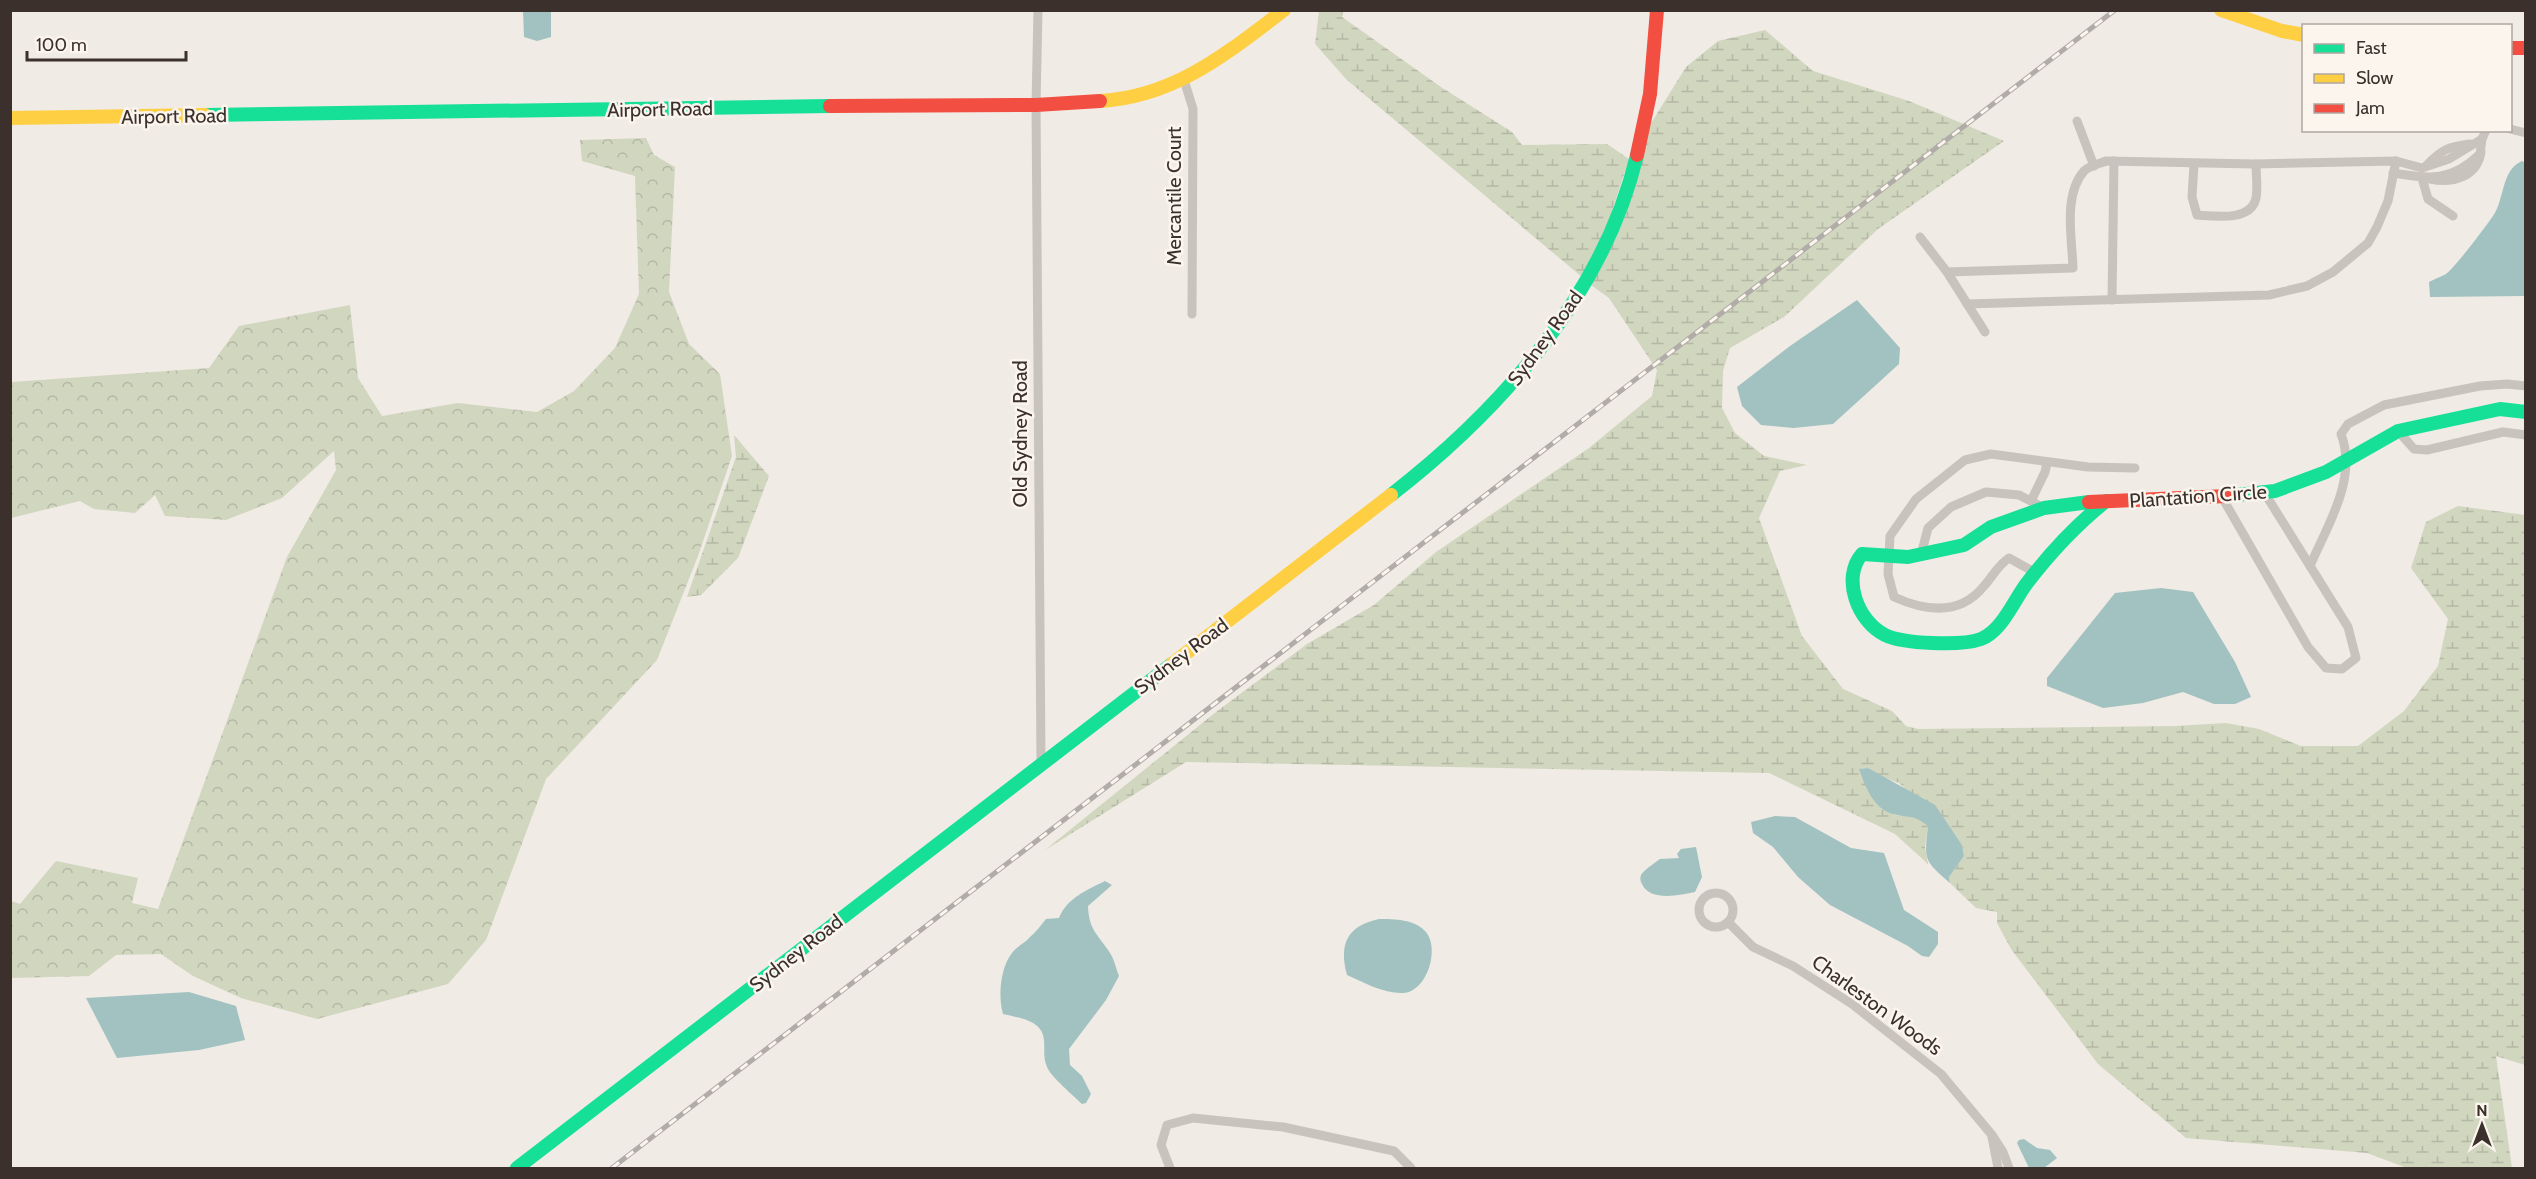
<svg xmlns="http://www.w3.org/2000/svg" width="2536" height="1179" font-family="Cabin,sans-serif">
<defs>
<pattern id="forest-crowns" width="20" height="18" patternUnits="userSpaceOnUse" patternTransform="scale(1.5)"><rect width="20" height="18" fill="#d1d6bf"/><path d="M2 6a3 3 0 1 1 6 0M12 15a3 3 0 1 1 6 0" fill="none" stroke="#b4b8a4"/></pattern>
<pattern id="wetland-marsh" width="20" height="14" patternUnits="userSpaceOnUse" patternTransform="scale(1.5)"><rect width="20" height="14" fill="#d1d6bf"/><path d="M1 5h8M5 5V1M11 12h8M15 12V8" fill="none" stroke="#b4b8a4"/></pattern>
</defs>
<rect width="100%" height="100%" fill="#f0ebe5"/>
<path fill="url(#forest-crowns)" d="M646 138 654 155 675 167 669 292 689 344 720 374 732 456 698 556 657 660 546 779 486 940 448 984 317 1019 241 998 193 976 161 954 116 955 89 976 11 978V901L20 904 56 861 138 878 132 903 158 909 287 557 336 470 334 451 282 498 226 520 165 516 155 495 135 513 94 509 80 501 11 518 12 382 209 368 239 326 350 305 358 378 382 416 458 403 537 412 574 391 615 348 639 294 635 176 582 161 580 140Z"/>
<g fill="url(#wetland-marsh)">
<path d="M1319 11H1343L1342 17 1441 87 1512 132 1522 145 1607 144 1629 159 1608 223 1582 277 1347 80 1315 44Z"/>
<path d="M1765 30 1813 71 1909 101 2004 141 1878 229 1784 317 1730 348 1723 371 1722 408 1735 433 1764 456 1807 465 1780 471 1759 518 1802 636 1843 689 1892 711 1906 726 1918 729 2175 726 2226 723 2259 729 2301 746H2358L2404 711 2438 666 2448 619 2411 568 2426 522 2458 506 2525 515V1065L2496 1056 2512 1168H2407L2367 1153 2186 1138 2098 1064 2011 949 1997 923V912L1976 908 1950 883 1949 877 1964 856 1962 845 1955 835 1899 783 1880 776 1868 768 1860 769 1894 815 1916 817 1928 826 1925 847 1928 864 1895 834 1769 773 1186 762 1045 850 1216 712 1307 644 1374 605 1436 552 1589 448 1652 396 1657 370 1609 298 1591 285 1618 228 1648 128 1686 67 1718 41Z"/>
<path d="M734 435 769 476 738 558 701 595 687 597 736 457Z"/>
</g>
<g fill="#a1c2c1">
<path d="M523 11H551V37L537 41 524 37Z"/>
<path d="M2522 161 2526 163 2525 296 2430 297 2429 282C2434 279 2441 277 2446 274 2457 265 2484 229 2493 216 2505 199 2501 170 2522 161Z"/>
<path d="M1857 300 1900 348 1899 364 1833 424 1793 428 1761 425 1742 406 1737 387 1790 346Z"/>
<path d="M2161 588 2193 592 2235 662 2251 697 2235 704H2214L2183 692 2143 703 2103 708 2047 686V678L2115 593Z"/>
<path d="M1868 768 1935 805 1962 845 1964 856 1949 877 1950 883C1924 860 1924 861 1928 826 1913 815 1914 818 1897 815 1874 811 1866 788 1859 769Z"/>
<path d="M1775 816 1795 817 1851 848 1884 853 1904 910 1938 932V944L1929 957 1922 956 1908 946 1830 905 1798 877 1773 847 1753 833 1751 822Z"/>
<path d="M1696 847 1702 877 1695 892C1680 895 1650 902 1642 884 1640 881 1640 878 1641 875 1645 869 1655 863 1660 859L1679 858 1677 854 1681 849Z"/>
<path d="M1105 881 1112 885 1088 906C1089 931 1098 934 1110 953 1114 959 1116 968 1119 976L1106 1000 1069 1049 1070 1065 1082 1076 1091 1094 1086 1103 1082 1104C1074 1096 1051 1077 1047 1067 1042 1055 1046 1046 1043 1035 1039 1020 1016 1017 1003 1014 998 997 1000 968 1012 953 1016 947 1025 943 1030 937 1036 932 1041 925 1046 919L1059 918C1067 898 1087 890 1105 881Z"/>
<path d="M1379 919C1394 919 1415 919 1426 932 1440 949 1427 991 1404 993 1384 994 1365 983 1347 975 1339 945 1346 926 1379 919Z"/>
<path d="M189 992 236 1006 245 1040 199 1050 117 1058 86 998Z"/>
<path d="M2024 1139 2037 1148 2050 1150 2057 1158 2044 1168H2029L2017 1143 2019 1140Z"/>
</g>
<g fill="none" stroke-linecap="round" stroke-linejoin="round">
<g stroke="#c9c3be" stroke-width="9">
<path d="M1038 10 1036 105 1041 763"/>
<path d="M1184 80 1193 109 1192 314"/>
<path d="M2077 121 2094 166"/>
<path d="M2510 129 2526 133"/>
<path d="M2194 164 2192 197 2197 215C2214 216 2251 222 2256 198 2258 188 2256 175 2256 164"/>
<path d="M2426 166C2442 149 2448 147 2470 144"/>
<path d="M2393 173C2431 179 2451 182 2480 154L2482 139 2486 130"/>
<path d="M2422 178 2428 199 2453 216"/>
<path d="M2430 179C2453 184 2477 177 2481 152"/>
<path d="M1920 237 1947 272 1985 332"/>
<path d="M1947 272 2073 268C2072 238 2063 195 2084 171 2089 166 2099 164 2106 161L2254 164 2396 161 2422 168 2449 159 2482 139"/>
<path d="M2112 300 2114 161"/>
<path d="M1967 304 2269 295 2307 286 2333 272 2368 243 2377 227 2388 201 2396 161"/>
<path d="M2398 431 2414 449 2427 450 2503 432 2526 435"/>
<path d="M2222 497 2308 647 2326 668 2342 669 2356 658 2348 627 2264 492"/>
<path d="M2031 501 2045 472 2047 463"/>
<path d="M1921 555 1928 528 1951 507 1986 492 2019 495 2044 508"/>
<path d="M2310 566C2327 526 2358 479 2341 434L2348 424 2384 405 2480 386 2507 384 2526 386"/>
<path d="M2036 573 2009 558C1998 565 1993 576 1984 586 1960 616 1925 611 1894 597L1888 574 1890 536 1916 499 1965 460 1991 454 2088 467 2135 468"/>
<circle cx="1716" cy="910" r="17"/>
<path d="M1728 922 1753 947 1793 966 1852 1004 1941 1074 1992 1135 2003 1152 2009 1168"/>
<path d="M1992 1137 1998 1168"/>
<path d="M1170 1168 1161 1145 1167 1125 1193 1118 1283 1127 1394 1151 1411 1168"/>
</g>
<g stroke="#16e098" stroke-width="14">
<path d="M205 115 830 106"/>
<path d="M1391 495C1501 410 1604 294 1637 155"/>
<path d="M2227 496 2275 491 2326 472 2398 431 2500 409 2526 412"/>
<path d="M2089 502 2044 508 1991 527 1964 545 1908 557 1862 554C1841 578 1858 622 1885 635 1903 644 1962 646 1981 639 2002 631 2014 600 2027 583 2050 553 2076 525 2106 501"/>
<path d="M517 1168 1172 664"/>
</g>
<g stroke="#ffcf43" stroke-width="14">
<path d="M2221 10 2282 31 2304 35"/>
<path d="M1100 101C1175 97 1227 53 1284 10"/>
<path d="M10 118 205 115"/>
<path d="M1172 664 1391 495"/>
</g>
<g stroke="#f24e42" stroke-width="14">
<path d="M2510 48H2526"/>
<path d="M830 106 1036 105 1100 101"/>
<path d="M1637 155 1650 94 1657 10"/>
<path d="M2089 502 2227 496"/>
</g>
<g stroke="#b1aca8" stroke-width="5">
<path id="rail" d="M612 1168 2115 10"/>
</g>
<use href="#rail" stroke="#fbf5ee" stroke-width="3" stroke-dasharray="9" stroke-linecap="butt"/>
</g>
<g text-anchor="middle" stroke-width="5" stroke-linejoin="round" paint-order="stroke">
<g font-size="20" fill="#3b302b" stroke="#fbf5ee">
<text transform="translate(660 109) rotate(-1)" y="7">Airport Road</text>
<text transform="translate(174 116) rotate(-1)" y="7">Airport Road</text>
<text transform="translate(1174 196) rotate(-90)" y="7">Mercantile Court</text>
<text transform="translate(1545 338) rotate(-54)" y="7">Sydney Road</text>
<text transform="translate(1020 434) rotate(-90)" y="7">Old Sydney Road</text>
<text transform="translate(2198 496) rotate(-4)" y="7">Plantation Circle</text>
<text transform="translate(1181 656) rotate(-37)" y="7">Sydney Road</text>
<text transform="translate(796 953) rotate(-38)" y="7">Sydney Road</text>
<text transform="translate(1877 1005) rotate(36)" y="7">Charleston Woods</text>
</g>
</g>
<rect width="2536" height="1179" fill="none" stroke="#3b302b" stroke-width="24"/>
<rect x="2302" y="24" width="210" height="108" fill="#fbf5ee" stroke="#aea6a0" stroke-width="1.5"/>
<rect x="2314" y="44" width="30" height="9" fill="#16e098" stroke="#aea6a0" stroke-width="1.5"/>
<text x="2356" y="54" font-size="18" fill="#3b302b">Fast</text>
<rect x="2314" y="74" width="30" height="9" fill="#ffcf43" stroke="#aea6a0" stroke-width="1.5"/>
<text x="2356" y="84" font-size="18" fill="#3b302b">Slow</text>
<rect x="2314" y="104" width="30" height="9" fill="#f24e42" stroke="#aea6a0" stroke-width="1.5"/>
<text x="2356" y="114" font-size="18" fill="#3b302b">Jam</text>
<g transform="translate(2482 1125)" stroke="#fbf5ee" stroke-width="4.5" paint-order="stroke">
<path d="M0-4.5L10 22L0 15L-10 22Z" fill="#3b302b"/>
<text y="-9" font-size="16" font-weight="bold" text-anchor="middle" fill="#3b302b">N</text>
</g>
<path d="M27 51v9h159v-9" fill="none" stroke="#3b302b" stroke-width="3"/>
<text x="36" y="51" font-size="18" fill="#3b302b" stroke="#fbf5ee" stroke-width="4.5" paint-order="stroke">100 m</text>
</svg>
